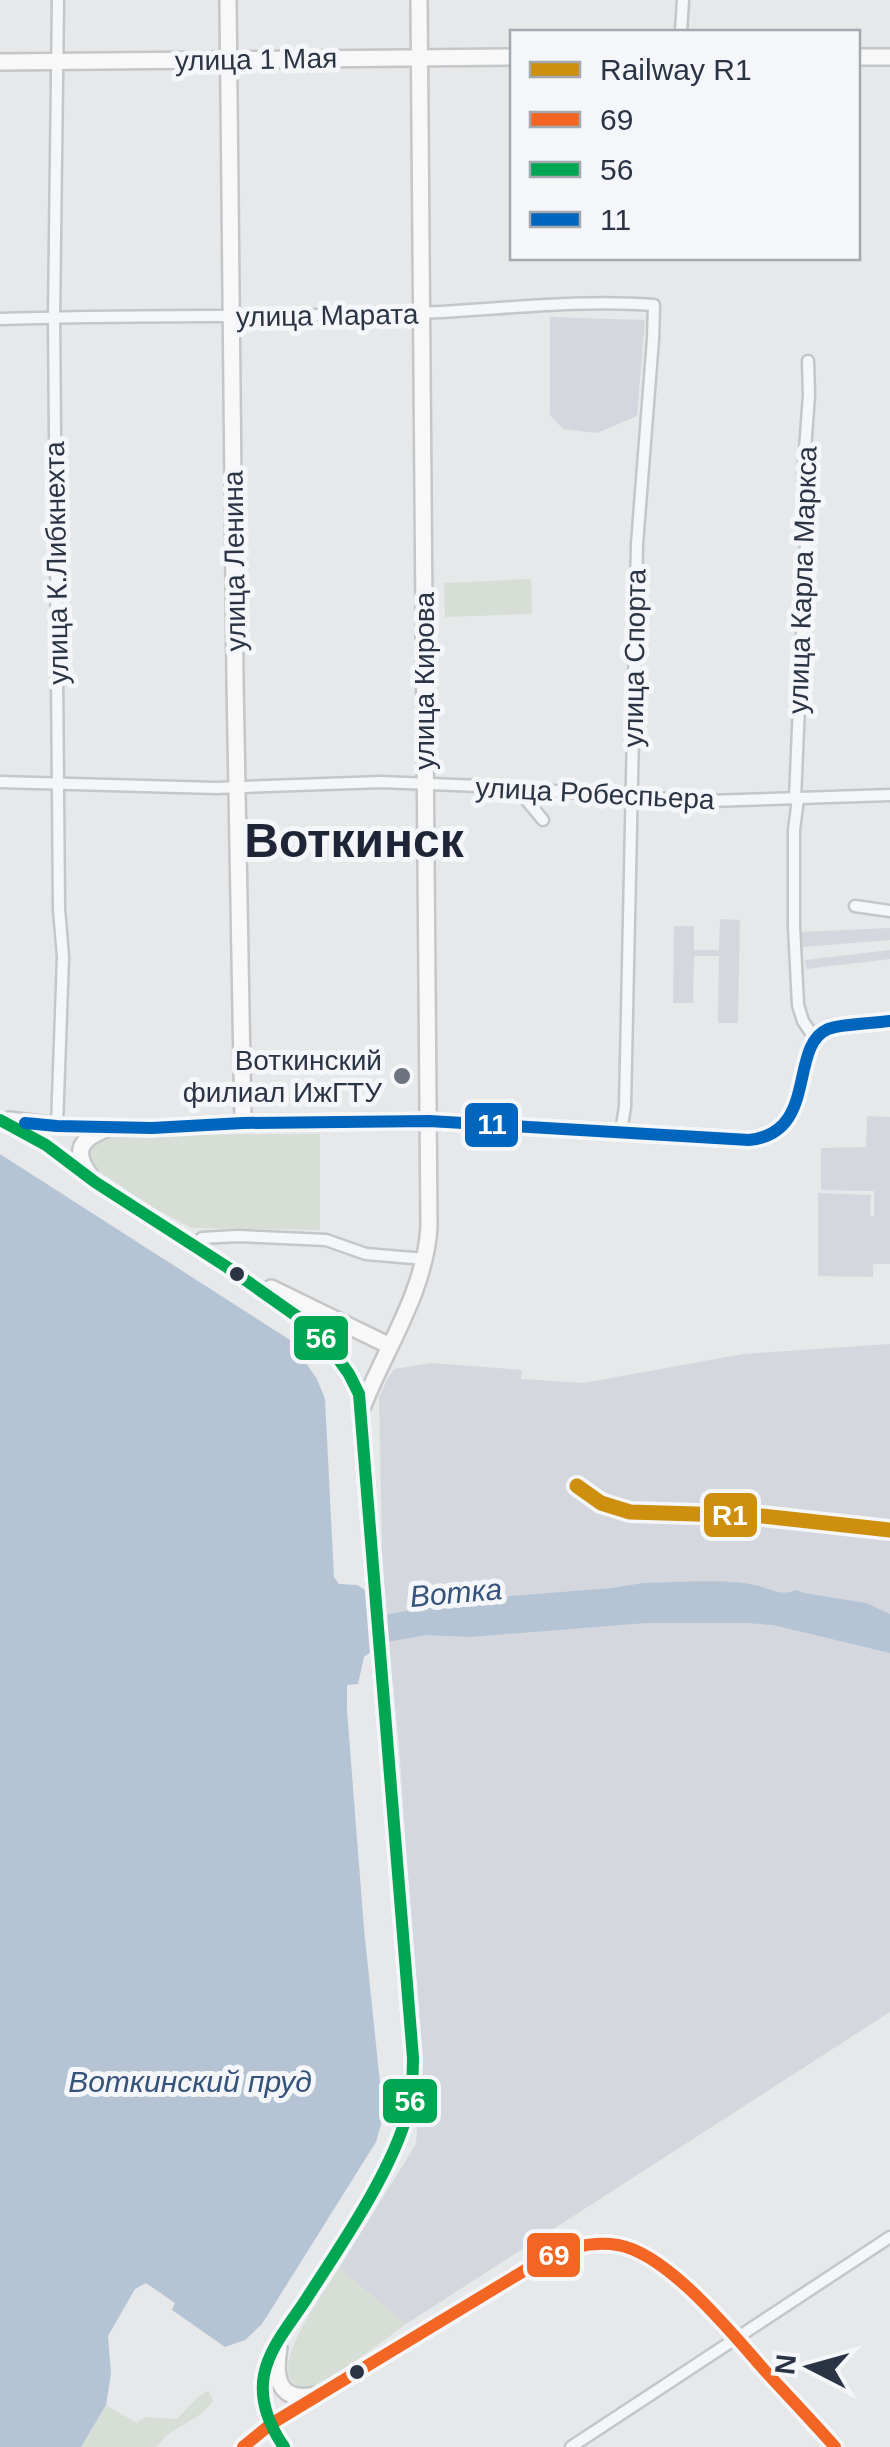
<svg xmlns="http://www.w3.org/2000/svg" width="890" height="2447" font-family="Arial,sans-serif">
<rect width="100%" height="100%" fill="#e6e8ea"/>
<g fill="#d4d7dd">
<path d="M550 317 645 320 637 416 597 433 563 429 550 415Z"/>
<path d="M720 919 740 920 738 1023H718L719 956H694L693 1003H673L674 926H694V950H719Z"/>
<path d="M890 928V940L802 947V932Z"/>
<path d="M890 950V959L806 969 805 960Z"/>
<path d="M867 1116 890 1117V1264H873V1277L818 1276V1193L871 1195 870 1215 874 1217V1191L821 1190V1148L866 1147Z"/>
<path d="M890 1344V2012L406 2324 339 2268 416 2144 421 2078 399 1745 391 1666 381 1656 378 1611 383 1593 379 1397 388 1378 394 1369 432 1363 522 1370 521 1379 584 1383 743 1354Z"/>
</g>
<g fill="#d6ded6">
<path d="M531 579 532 614 445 617 444 583Z"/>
<path d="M320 1134V1230L192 1228 150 1206 93 1167 85 1145 102 1135Z"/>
<path d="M339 2268 406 2324C386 2338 330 2383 309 2387 301 2389 294 2386 290 2378 278 2353 326 2290 339 2268Z"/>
<path d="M208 2391 213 2401C201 2418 185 2422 169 2434 164 2437 160 2443 156 2447H81L106 2405 137 2423 145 2417 177 2419 199 2396Z"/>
</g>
<g fill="#b4c4d5">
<path d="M0 1154 290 1340 317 1379 325 1399 334 1577 339 1584 357 1585 367 1591 371 1652 364 1657 358 1684 347 1685V1710L364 1929 382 2102 381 2124 376 2142 262 2324 245 2340 225 2347 172 2310 175 2303 146 2283 135 2289 108 2336 111 2374 106 2405 81 2447H0Z"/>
<path d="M643 1583C677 1583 734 1577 765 1588 777 1592 783 1595 796 1590L804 1593 866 1603 890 1614V1653L773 1625 746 1623H646L470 1637 427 1635 380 1643 379 1616 474 1599 612 1588Z"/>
</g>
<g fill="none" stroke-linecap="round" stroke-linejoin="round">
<g stroke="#c4c6c8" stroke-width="15">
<g id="minor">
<path d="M681 32 683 0"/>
<path d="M0 319C139 314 279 318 419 313 497 310 575 299 654 305L653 339 637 544 625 1107 621 1132"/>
<path d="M0 782 216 788 381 782 504 787 630 797 708 801 890 795"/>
<path d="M525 789 528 802 543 820"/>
<path d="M795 799 806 542 803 477 809 395 808 361"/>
<path d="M798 799 794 830V926L798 1005 803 1021 815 1039"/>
<path d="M855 906 890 911"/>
<path d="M57 1126 63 957 59 909 54 317 58 0"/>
<path d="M193 1246 202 1238 237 1236 326 1240 366 1254 425 1259"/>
<path d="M571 2447 890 2237"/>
</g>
</g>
<g stroke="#c4c6c8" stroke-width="18">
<path id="tertiary" d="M243 2447 271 2424"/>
</g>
<g stroke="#c4c6c8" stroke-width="20">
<g id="secondary">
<path d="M228 0 235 680 243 1123"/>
<path d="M858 57H890"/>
<path d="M0 62 512 57"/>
<path d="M0 1120 46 1145 95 1182 227 1267 305 1322 329 1346 349 1374 359 1394 413 2058C413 2076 412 2094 408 2111 392 2172 339 2248 305 2301 290 2324 269 2348 264 2375 259 2401 269 2425 284 2447"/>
<path d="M9 1120 57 1126 152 1128 243 1123 429 1121 749 1140C819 1133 788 1046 828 1029 841 1024 875 1023 890 1021"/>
<path d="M90 1175C72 1150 81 1139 106 1129"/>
<path d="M271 1288 390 1346"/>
<path d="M362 1408C385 1349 425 1292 429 1227L419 0"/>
<path d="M279 2348C274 2377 278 2403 315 2395"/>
<path d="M271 2424 537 2263C562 2250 588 2240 618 2245 669 2254 733 2335 767 2373 790 2398 813 2422 835 2447"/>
</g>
</g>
<use href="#minor" stroke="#f5f6f7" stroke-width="10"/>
<use href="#tertiary" stroke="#f5f6f7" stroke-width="12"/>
<use href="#secondary" stroke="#f8f8f8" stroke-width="15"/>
<g stroke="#f4f6f9" stroke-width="20">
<path id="bus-1" d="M243 2447 271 2424 537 2263C562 2250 588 2240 618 2245 669 2254 733 2335 767 2373 790 2398 813 2422 835 2447"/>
</g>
<g stroke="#f4f6f9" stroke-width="20">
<path id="bus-2" d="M0 1120 46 1145 95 1182 227 1267 305 1322 329 1346 349 1374 359 1394 413 2058C413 2076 412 2094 408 2111 392 2172 339 2248 305 2301 290 2324 269 2348 264 2375 259 2401 269 2425 284 2447"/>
</g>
<g stroke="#f4f6f9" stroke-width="20">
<path id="bus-3" d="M25 1123 57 1126 152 1128 243 1123 429 1121 749 1140C819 1133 788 1046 828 1029 841 1024 875 1023 890 1021"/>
</g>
<use href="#bus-1" stroke="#f26522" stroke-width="12"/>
<use href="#bus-2" stroke="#00a651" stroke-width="12"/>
<use href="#bus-3" stroke="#0065bd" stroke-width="12"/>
<g stroke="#f4f6f9" stroke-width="22">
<path id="rail-1" d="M577 1486 601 1503 630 1512 762 1516 890 1530"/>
</g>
<use href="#rail-1" stroke="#ce8f0e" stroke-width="15"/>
</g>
<circle fill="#6c737f" stroke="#f4f6f9" stroke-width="4" cx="402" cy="1076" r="10"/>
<g fill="#2b3445" stroke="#f4f6f9" stroke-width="4">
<circle cx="237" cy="1274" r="9"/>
<circle cx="357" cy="2372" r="9"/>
</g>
<g text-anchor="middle" stroke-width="10" stroke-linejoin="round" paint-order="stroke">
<g font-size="28" fill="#2b3445" stroke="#f4f6f9">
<text transform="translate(256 59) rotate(-1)" y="10">улица 1 Мая</text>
<text transform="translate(327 315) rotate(-1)" y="10">улица Марата</text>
<text transform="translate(234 561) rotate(-91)" y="10">улица Ленина</text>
<text transform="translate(56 563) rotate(-91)" y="10">улица К.Либкнехта</text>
<text transform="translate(802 580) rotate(-88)" y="10">улица Карла Маркса</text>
<text transform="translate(634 658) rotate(-89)" y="10">улица Спорта</text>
<text transform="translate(424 681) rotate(-90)" y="10">улица Кирова</text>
<text transform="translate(595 793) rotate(3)" y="10">улица Робеспьера</text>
</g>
<g font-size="28" fill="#2b3445" stroke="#f4f6f9" text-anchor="end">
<text x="382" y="1070">Воткинский<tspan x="382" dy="32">филиал ИжГТУ</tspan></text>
</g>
<g font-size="30" font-style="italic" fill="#34527a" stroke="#f4f6f9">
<text transform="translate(456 1593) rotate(-5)" y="10">Вотка</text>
<text x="190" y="2092">Воткинский пруд</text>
</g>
<g font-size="48" font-weight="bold" fill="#1d2536" stroke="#f4f6f9">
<text x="354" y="857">Воткинск</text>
</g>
</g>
<g stroke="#f4f6f9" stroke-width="4">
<rect x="463" y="1101" width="57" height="48" rx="10" fill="#0065bd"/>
<rect x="292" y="1314" width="58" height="48" rx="10" fill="#00a651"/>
<rect x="702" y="1491" width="57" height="48" rx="10" fill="#ce8f0e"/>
<rect x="381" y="2077" width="58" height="48" rx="10" fill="#00a651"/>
<rect x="525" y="2231" width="57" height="48" rx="10" fill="#f26522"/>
</g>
<g font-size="28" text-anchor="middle" font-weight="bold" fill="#fff">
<text x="492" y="1134">11</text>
<text x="321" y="1348">56</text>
<text x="730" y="1525">R1</text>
<text x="410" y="2111">56</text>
<text x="554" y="2265">69</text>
</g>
<rect x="510" y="30" width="350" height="230" fill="#f4f6f9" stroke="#a4a8b1" stroke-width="2.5"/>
<rect x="530" y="62" width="50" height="15" fill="#ce8f0e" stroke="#a4a8b1" stroke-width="2.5"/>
<text x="600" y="80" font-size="30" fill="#2b3445">Railway R1</text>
<rect x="530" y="112" width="50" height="15" fill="#f26522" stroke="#a4a8b1" stroke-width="2.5"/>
<text x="600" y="130" font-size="30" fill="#2b3445">69</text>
<rect x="530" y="162" width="50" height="15" fill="#00a651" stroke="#a4a8b1" stroke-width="2.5"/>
<text x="600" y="180" font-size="30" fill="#2b3445">56</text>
<rect x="530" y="212" width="50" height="15" fill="#0065bd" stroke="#a4a8b1" stroke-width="2.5"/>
<text x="600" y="230" font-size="30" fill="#2b3445">11</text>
<g transform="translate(810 2367) rotate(276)" stroke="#f4f6f9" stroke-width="8" paint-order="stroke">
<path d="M0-8L18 38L0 25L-18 38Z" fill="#2b3445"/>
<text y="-15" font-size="28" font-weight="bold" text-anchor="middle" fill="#2b3445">N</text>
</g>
</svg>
